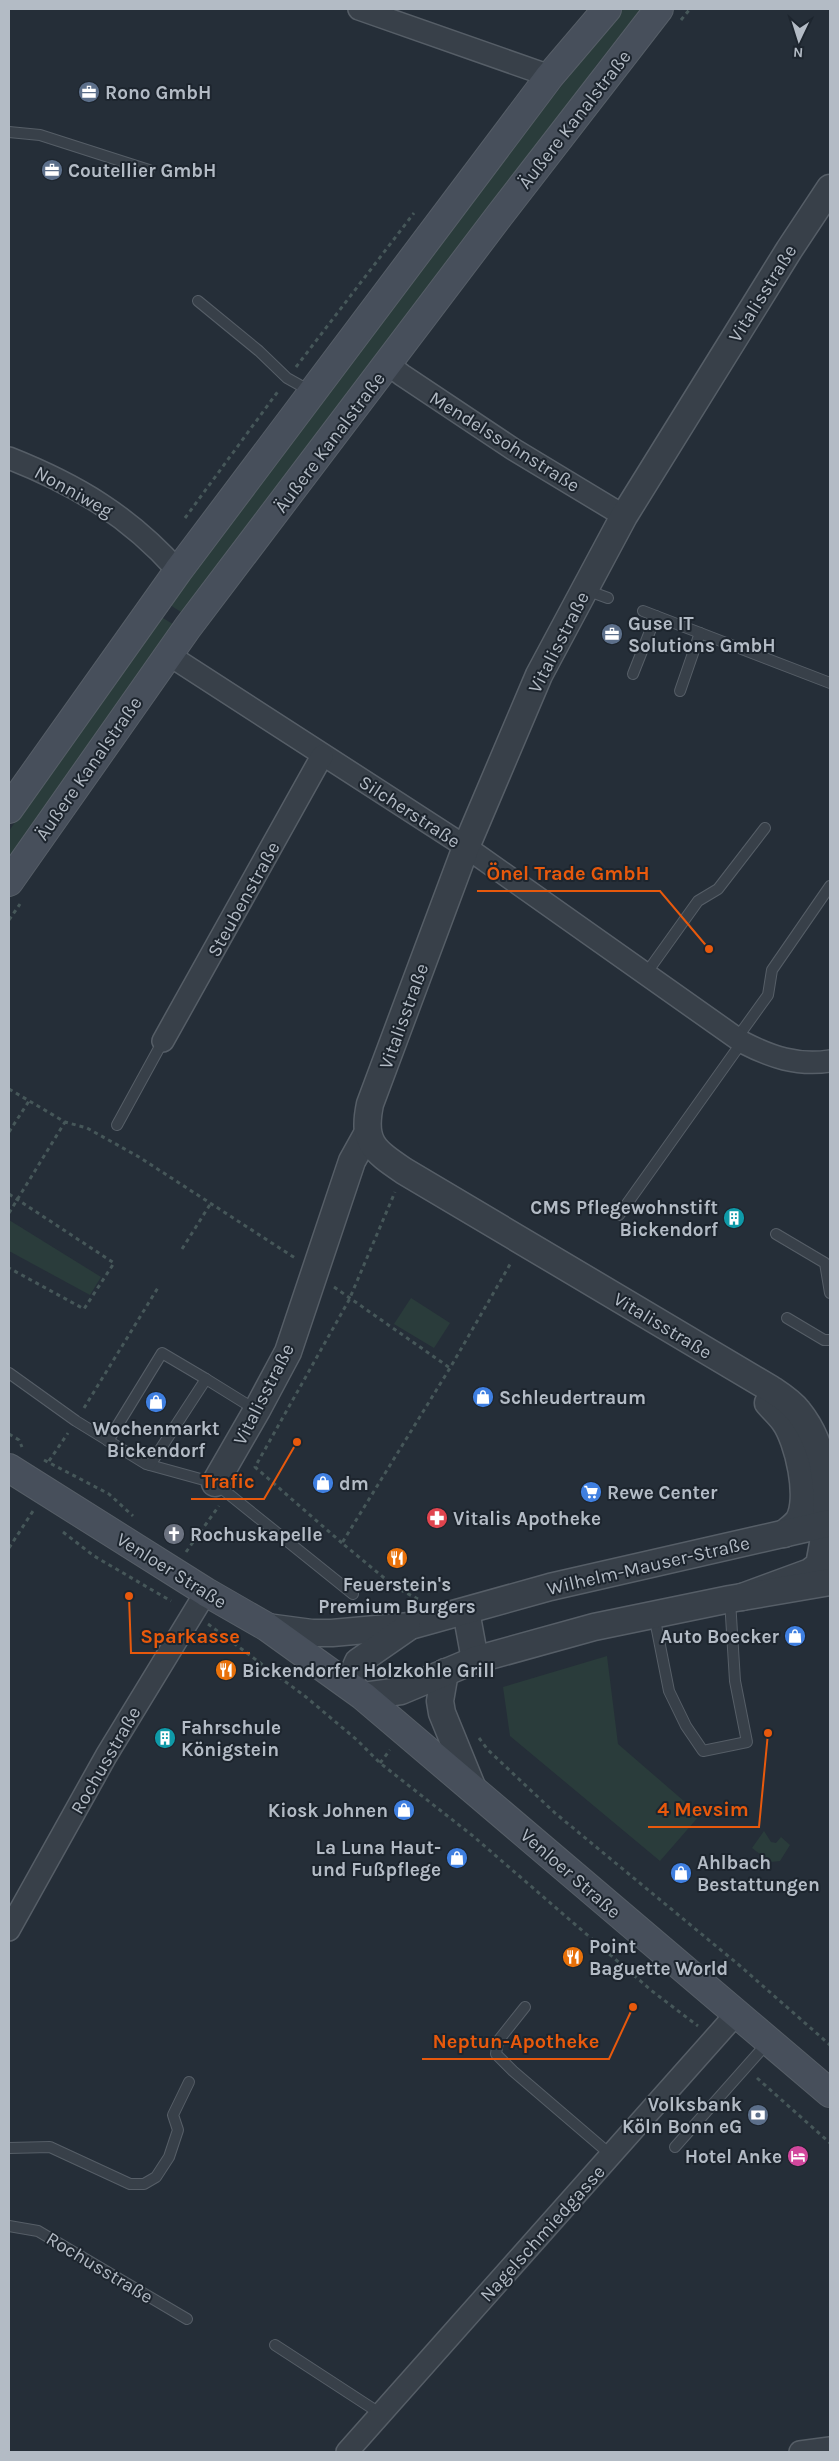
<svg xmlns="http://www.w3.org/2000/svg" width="839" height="2461" font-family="Karla,sans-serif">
<rect width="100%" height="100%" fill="#252e38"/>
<g fill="#2a3c3b">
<path d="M623 9H641L595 67 569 110 375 356 184 614 167 603 417 267Z"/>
<path d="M158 615 176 626 9 868V831Z"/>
<path d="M9 1220 101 1277 90 1295 9 1251Z"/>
<path d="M411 1298 450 1323 434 1348 394 1324Z"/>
<path d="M607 1656 618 1744 700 1815 660 1861 510 1736 503 1687Z"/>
<path d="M764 1831 771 1842 776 1843 781 1837 790 1845 780 1861 770 1862 752 1848Z"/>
</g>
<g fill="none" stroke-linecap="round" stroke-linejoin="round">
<g stroke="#565e67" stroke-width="12">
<g id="service">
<path d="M9 132 40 135 149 170"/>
<path d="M198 301 259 351 287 378 312 392"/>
<path d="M586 590 608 598"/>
<path d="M643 611 830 683"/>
<path d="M633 674 656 616"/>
<path d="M680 691 700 633"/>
<path d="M645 975 698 901 718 889 765 828"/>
<path d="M737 1038 768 995 772 970 830 886"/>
<path d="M117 1125 163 1041"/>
<path d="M619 1215 742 1042"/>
<path d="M776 1234 825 1263 830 1293"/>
<path d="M787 1318 824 1340H830"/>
<path d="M9 1373 76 1421 146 1464 215 1483 353 1594"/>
<path d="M108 1441 162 1353 206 1379"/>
<path d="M150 1465 206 1379 256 1410"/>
<path d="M654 1615 669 1691 686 1726 703 1751 747 1742 735 1681 730 1600"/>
<path d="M525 2007 498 2041 496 2054 513 2071 611 2155"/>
<path d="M675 2147 769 2041"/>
<path d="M9 2148 50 2147 130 2184H144L156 2177 169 2157 178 2130 173 2115 189 2082"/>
<path d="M9 2226 38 2231 187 2319"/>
<path d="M275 2345 381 2414"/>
</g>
</g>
<g stroke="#565e67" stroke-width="24">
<g id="minor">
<path d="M359 9 550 76"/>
<path d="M388 364 402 375 513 449 624 516"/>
<path d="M9 458C77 485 129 516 178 571"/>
<path d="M169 655 466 847 742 1042C771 1057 797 1066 830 1061"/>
<path d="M163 1041 322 756"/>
<path d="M9 1930 106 1756 206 1592"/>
<path d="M347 2452 737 2013"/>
<path d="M800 2452 830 2448"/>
</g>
</g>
<g stroke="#565e67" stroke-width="29">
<g id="tertiary">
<path d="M768 1403C773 1409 779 1414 784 1421 798 1440 812 1500 798 1521 794 1526 788 1530 784 1534"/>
<path d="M215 1483 257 1410 288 1352 352 1161 367 1134"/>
<path d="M742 1597 810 1572 819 1565C830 1513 833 1454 798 1411 791 1402 780 1395 771 1389L404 1171C373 1150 362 1142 370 1104L466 847 539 675 624 516 789 250 830 188"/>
<path d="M466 1611 475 1660"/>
<path d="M267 1627 312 1633H332L410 1626 550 1587 830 1523"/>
<path d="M445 1672 440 1701 442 1713 473 1789"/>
<path d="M348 1685 358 1662 407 1628"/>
<path d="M363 1696 401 1691 475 1660 594 1627 730 1599 830 1582"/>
</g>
</g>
<g stroke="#565e67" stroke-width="30">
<g id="secondary">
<path d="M9 809 178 571 550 76 607 9"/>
<path d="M9 882 188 627 499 216 659 9"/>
<path d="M9 1468 206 1592 267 1627 363 1696 830 2093"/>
</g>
</g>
<g stroke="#465759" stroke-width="3" stroke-dasharray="4 4" stroke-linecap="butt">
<path d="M681 20 690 9"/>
<path d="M296 367 414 213"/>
<path d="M185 518 279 390"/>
<path d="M9 920 20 904"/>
<path d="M9 1089 65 1122 87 1128 139 1157 295 1258"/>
<path d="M9 1132 29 1101"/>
<path d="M9 1194 114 1263 84 1309 9 1268"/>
<path d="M9 1213 65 1122"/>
<path d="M182 1249 211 1203"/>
<path d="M334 1287 450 1368"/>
<path d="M84 1408 159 1286"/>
<path d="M9 1434 19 1440 22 1447"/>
<path d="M44 1460 109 1494 133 1516"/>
<path d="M49 1461 68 1433"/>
<path d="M63 1532 94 1556 171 1601"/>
<path d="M342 1543 255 1467 349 1300 395 1192"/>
<path d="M9 1548 33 1511"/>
<path d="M186 1552 219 1506"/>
<path d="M418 1599 395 1587 342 1543 450 1368 512 1261"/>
<path d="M208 1624 306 1697 357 1740 380 1763 473 1836 652 1991 698 2026"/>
<path d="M479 1738 488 1750 555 1813 739 1965 830 2045"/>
<path d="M380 1763 390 1750"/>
<path d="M757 2078 830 2143"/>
</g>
<use href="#service" stroke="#384049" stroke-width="10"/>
<use href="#minor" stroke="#384049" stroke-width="21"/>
<use href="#tertiary" stroke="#384049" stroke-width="26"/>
<use href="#secondary" stroke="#474f5b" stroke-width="28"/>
</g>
<defs>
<g id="office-disc" transform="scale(1.125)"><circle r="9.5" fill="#5c6f8a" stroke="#1d252e"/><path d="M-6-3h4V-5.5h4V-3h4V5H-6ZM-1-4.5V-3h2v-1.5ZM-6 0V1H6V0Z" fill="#fff"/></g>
<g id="building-disc" transform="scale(1.125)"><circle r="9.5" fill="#0f9aa8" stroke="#1d252e"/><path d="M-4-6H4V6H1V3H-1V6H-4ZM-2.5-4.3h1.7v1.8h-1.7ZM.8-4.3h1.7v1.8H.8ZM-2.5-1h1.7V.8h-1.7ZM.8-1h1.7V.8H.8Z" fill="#fff"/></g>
<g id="shop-disc" transform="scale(1.125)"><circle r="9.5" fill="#3f7fe0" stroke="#1d252e"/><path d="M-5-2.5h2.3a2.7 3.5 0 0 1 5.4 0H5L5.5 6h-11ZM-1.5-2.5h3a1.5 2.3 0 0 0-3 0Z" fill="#fff"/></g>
<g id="supermarket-disc" transform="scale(1.125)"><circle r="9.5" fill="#3f7fe0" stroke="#1d252e"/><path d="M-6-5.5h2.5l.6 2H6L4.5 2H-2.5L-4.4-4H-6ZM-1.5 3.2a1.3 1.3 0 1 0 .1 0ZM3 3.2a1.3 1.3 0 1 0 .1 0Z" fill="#fff"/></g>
<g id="pharmacy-disc" transform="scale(1.125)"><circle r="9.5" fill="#e0444e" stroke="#1d252e"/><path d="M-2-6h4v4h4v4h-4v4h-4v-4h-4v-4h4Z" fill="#fff"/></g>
<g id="church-disc" transform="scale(1.125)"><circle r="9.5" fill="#6b7280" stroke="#1d252e"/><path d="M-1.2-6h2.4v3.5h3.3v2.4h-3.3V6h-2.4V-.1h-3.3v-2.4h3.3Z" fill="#fff"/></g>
<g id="restaurant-disc" transform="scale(1.125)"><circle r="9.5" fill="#e8710a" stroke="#1d252e"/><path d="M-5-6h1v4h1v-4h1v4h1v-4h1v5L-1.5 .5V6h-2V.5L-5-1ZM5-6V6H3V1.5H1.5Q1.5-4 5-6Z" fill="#fff"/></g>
<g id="bank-disc" transform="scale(1.125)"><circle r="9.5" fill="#5c6f8a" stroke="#1d252e"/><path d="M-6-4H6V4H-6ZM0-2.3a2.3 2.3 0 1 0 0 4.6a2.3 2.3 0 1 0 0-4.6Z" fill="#fff"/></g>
<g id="hotel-disc" transform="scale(1.125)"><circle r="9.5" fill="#d1479c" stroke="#1d252e"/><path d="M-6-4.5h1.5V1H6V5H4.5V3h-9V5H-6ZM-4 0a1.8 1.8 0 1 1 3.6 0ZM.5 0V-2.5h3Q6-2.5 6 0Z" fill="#fff"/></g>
</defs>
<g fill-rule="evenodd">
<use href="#office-disc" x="89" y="92"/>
<use href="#office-disc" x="52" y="170"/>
<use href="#office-disc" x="612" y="634"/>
<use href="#building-disc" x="734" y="1218"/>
<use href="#shop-disc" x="483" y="1397"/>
<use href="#shop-disc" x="156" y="1402"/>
<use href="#shop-disc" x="323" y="1483"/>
<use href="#supermarket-disc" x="591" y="1492"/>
<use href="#pharmacy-disc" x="437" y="1518"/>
<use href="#church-disc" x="174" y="1534"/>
<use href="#restaurant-disc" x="397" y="1558"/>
<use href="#shop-disc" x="795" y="1636"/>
<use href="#restaurant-disc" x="226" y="1670"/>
<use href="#building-disc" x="165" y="1738"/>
<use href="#shop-disc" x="404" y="1810"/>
<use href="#shop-disc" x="457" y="1858"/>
<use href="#shop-disc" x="681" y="1873"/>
<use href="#restaurant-disc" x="573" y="1957"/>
<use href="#bank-disc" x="758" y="2115"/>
<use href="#hotel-disc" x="798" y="2156"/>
</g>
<g text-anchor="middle" stroke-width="4" stroke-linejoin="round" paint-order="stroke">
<g font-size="19" font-weight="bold" fill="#b3bbc5" stroke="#1d252e" text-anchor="start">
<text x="105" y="99">Rono GmbH</text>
<text x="68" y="177">Coutellier GmbH</text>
<text x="628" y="630">Guse IT<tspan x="628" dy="22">Solutions GmbH</tspan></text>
<text x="718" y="1214" text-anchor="end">CMS Pflegewohnstift<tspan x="718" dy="22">Bickendorf</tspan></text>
<text x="499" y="1404">Schleudertraum</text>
<text x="156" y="1435" text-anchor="middle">Wochenmarkt<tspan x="156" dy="22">Bickendorf</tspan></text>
<text x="339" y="1490">dm</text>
<text x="607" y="1499">Rewe Center</text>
<text x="453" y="1525">Vitalis Apotheke</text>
<text x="190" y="1541">Rochuskapelle</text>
<text x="397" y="1591" text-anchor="middle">Feuerstein's<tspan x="397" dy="22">Premium Burgers</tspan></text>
<text x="779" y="1643" text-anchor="end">Auto Boecker</text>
<text x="242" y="1677">Bickendorfer Holzkohle Grill</text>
<text x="181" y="1734">Fahrschule<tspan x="181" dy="22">Königstein</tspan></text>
<text x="388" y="1817" text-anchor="end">Kiosk Johnen</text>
<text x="441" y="1854" text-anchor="end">La Luna Haut-<tspan x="441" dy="22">und Fußpflege</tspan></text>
<text x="697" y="1869">Ahlbach<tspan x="697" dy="22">Bestattungen</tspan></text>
<text x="589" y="1953">Point<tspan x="589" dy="22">Baguette World</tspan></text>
<text x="742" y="2111" text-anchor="end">Volksbank<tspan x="742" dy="22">Köln Bonn eG</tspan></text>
<text x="782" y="2163" text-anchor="end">Hotel Anke</text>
</g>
<g font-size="19" fill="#b3bbc5" stroke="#1d252e">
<text transform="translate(574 119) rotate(-52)" y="7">Äußere Kanalstraße</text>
<text transform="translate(762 293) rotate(-58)" y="7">Vitalisstraße</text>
<text transform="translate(505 441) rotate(32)" y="7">Mendelssohnstraße</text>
<text transform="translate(329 442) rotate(-53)" y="7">Äußere Kanalstraße</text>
<text transform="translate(74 491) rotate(29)" y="7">Nonniweg</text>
<text transform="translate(558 642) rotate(-63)" y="7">Vitalisstraße</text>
<text transform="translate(88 768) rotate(-55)" y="7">Äußere Kanalstraße</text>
<text transform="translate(410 811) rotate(33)" y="7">Silcherstraße</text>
<text transform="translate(243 899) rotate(-61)" y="7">Steubenstraße</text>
<text transform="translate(403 1016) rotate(-70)" y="7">Vitalisstraße</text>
<text transform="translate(663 1325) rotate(31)" y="7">Vitalisstraße</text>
<text transform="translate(263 1394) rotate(-63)" y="7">Vitalisstraße</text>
<text transform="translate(648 1565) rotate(-13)" y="7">Wilhelm-Mauser-Straße</text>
<text transform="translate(172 1570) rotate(32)" y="7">Venloer Straße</text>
<text transform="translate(105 1760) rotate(-60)" y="7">Rochusstraße</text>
<text transform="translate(571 1873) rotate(41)" y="7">Venloer Straße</text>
<text transform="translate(542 2233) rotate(-48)" y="7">Nagelschmiedgasse</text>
<text transform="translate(100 2267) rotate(31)" y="7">Rochusstraße</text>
</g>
</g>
<path fill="none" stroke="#e8590c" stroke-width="2" d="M709 949L660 891H477M297 1442L264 1499H191M129 1596L131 1653H250M768 1733L759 1827H648M633 2007L609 2059H422"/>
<g fill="#e8590c" stroke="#1d252e" stroke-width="2">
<circle cx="709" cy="949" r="5"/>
<circle cx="297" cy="1442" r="5"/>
<circle cx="129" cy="1596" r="5"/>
<circle cx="768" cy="1733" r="5"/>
<circle cx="633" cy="2007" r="5"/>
</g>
<g font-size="20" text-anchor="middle" font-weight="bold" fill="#e8590c" stroke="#1d252e" stroke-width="4" stroke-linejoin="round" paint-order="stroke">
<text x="568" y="880">Önel Trade GmbH</text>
<text x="228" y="1488">Trafic</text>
<text x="190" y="1643">Sparkasse</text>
<text x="703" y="1816">4 Mevsim</text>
<text x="516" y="2048">Neptun-Apotheke</text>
</g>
<rect width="839" height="2461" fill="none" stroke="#b3bbc5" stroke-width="20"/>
<g transform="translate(799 40) rotate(184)" stroke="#1d252e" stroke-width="4" paint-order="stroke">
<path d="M0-4L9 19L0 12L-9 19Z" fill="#b3bbc5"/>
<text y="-8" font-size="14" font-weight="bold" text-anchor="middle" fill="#b3bbc5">N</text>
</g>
</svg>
